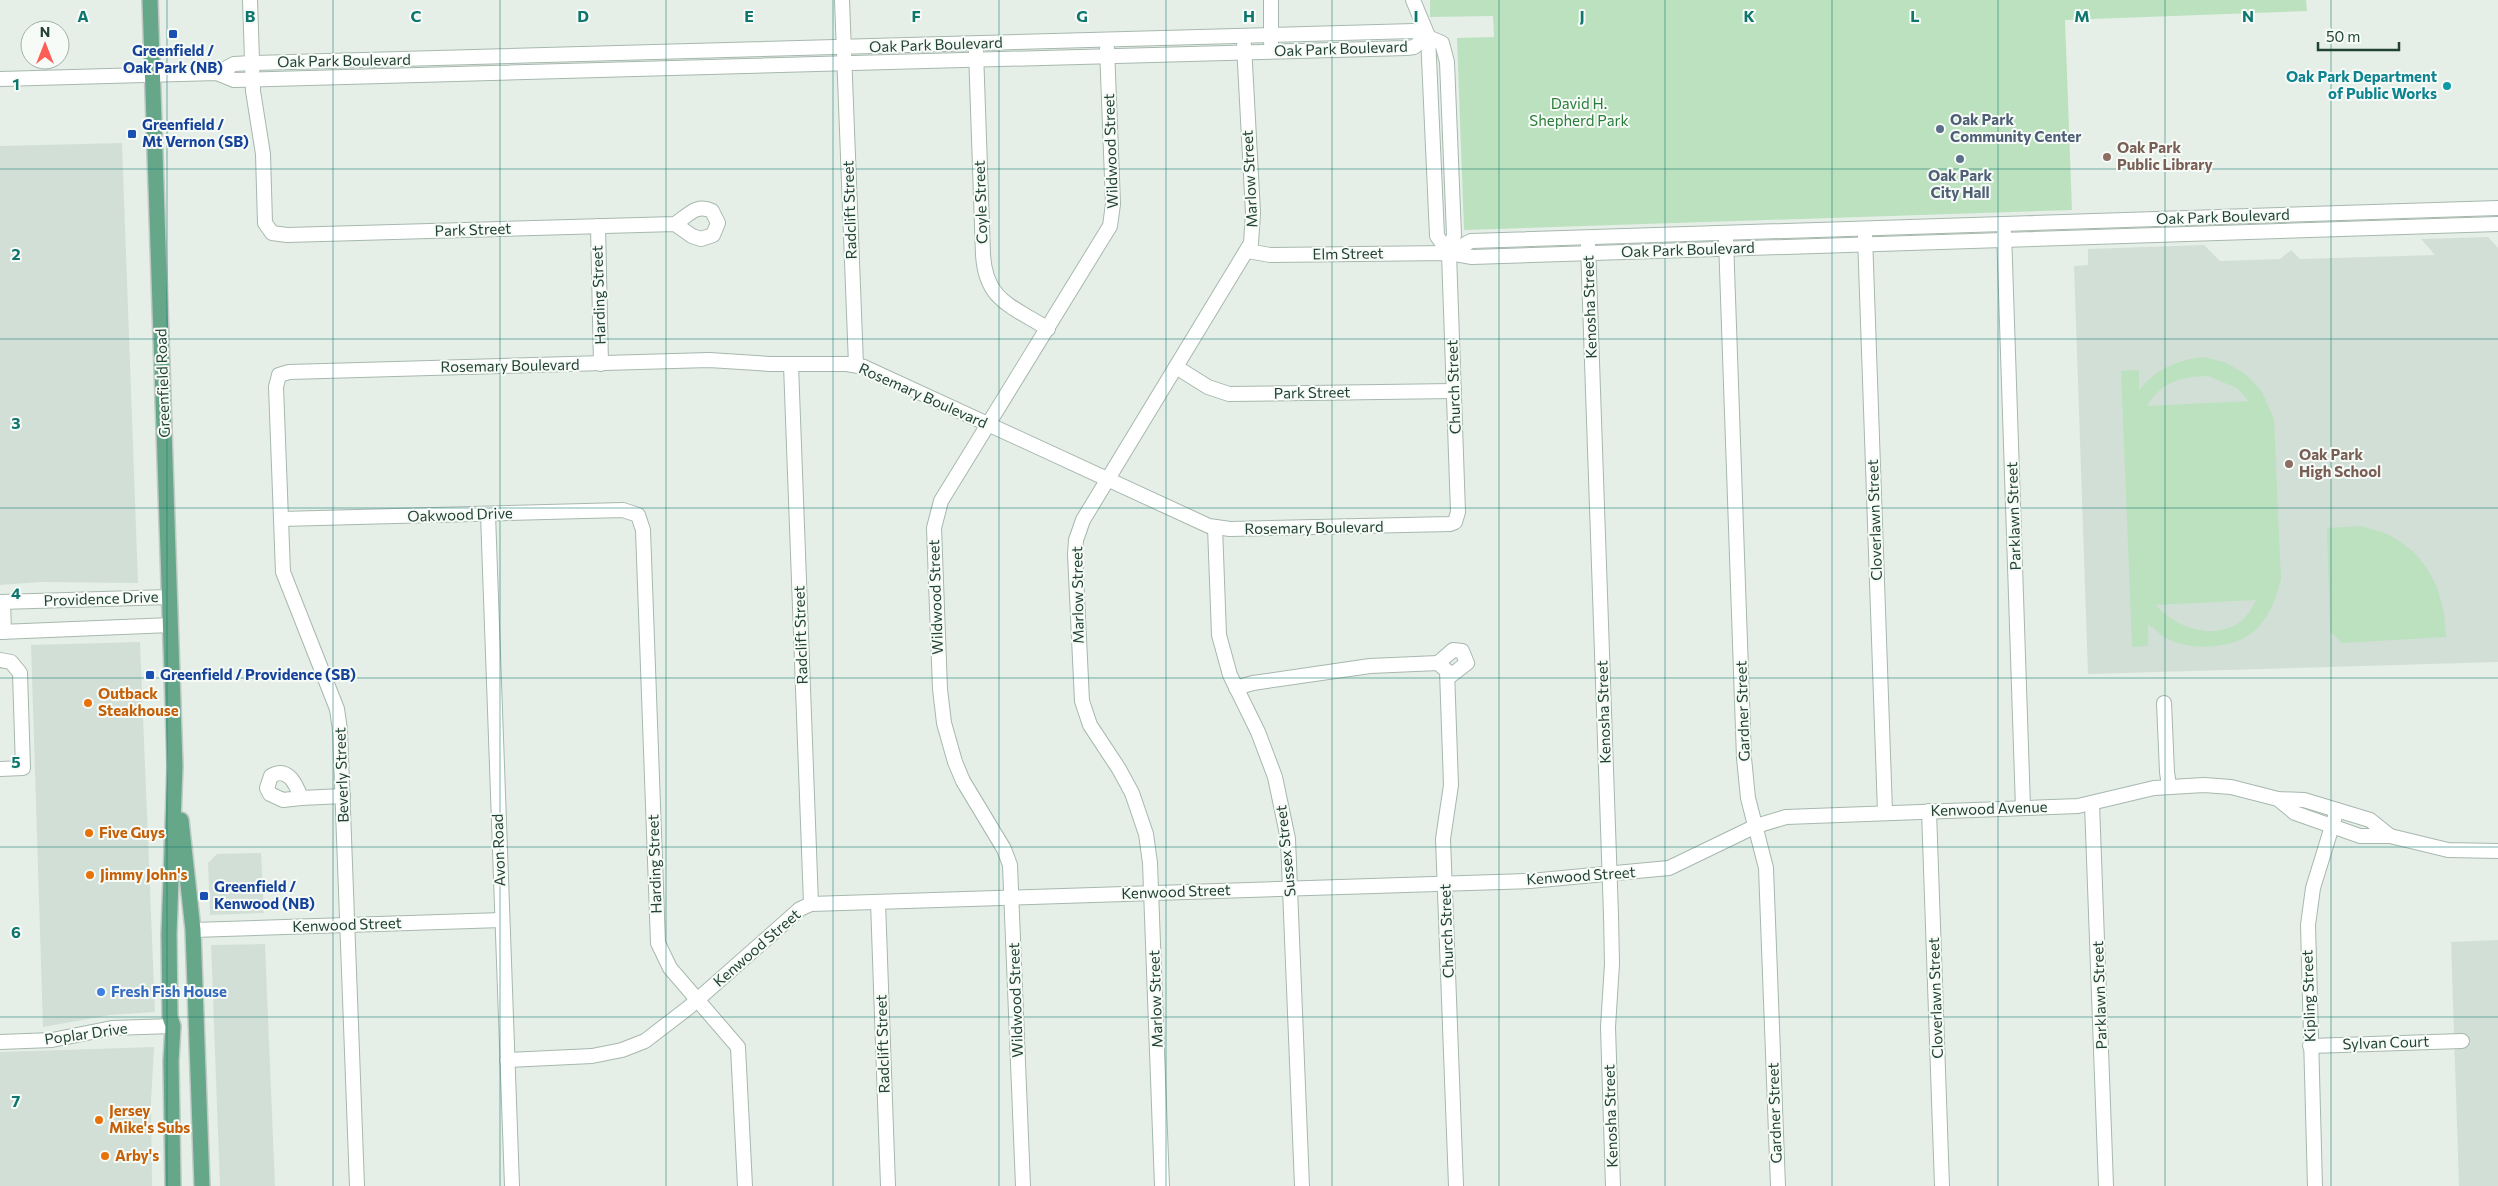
<svg xmlns="http://www.w3.org/2000/svg" width="2498" height="1186" font-family="Commissioner,sans-serif">
<rect width="100%" height="100%" fill="#e5efe8"/>
<g fill="#d2dfd7">
<path d="M122 143 138 583 41 582 0 585V146Z"/>
<path d="M2488 237 2498 248V662L2088 674 2074 266 2088 265V249L2204 245 2220 261 2280 259 2291 250 2300 259 2435 255 2421 239Z"/>
<path d="M140 642 155 1012 110 1015 43 1027 31 645Z"/>
<path d="M261 853 264 913 210 915 208 863 217 854Z"/>
<path d="M2498 940V1186H2459L2451 942Z"/>
<path d="M265 944 275 1186H220L211 945Z"/>
<path d="M154 1047 151 1102 152 1186H0V1052Z"/>
</g>
<g fill="#bce1bf" fill-rule="evenodd">
<path d="M1430 0H2306L2307 11 2065 20 2072 210 1464 230 1457 38 1494 37 1493 16 1430 17Z"/>
<path d="M2203 357 2224 362 2244 373 2261 390 2274 419 2281 579C2276 599 2268 622 2249 635 2228 649 2188 651 2166 638 2160 635 2154 628 2148 624V646L2132 647 2121 371 2139 370V390C2156 369 2177 360 2203 357ZM2208 376 2237 388 2249 401 2147 406C2162 381 2181 377 2208 376ZM2256 600C2238 645 2182 636 2156 605Z"/>
<path d="M2361 526C2370 529 2382 531 2391 536 2430 557 2445 595 2446 637L2342 643 2330 631 2327 528Z"/>
</g>
<g fill="none" stroke-linecap="round" stroke-linejoin="round">
<g stroke="#a7b8ae" stroke-width="16">
<g id="minor">
<path d="M250 0 253 91 263 154 265 223 272 233 287 235 675 224 692 236 701 239 713 235 718 223 712 211C696 203 688 216 675 224"/>
<path d="M842 0 856 365"/>
<path d="M1271 0V43"/>
<path d="M1413 0 1428 36 1437 236 1449 253"/>
<path d="M976 51 983 255C986 302 1013 306 1048 329"/>
<path d="M217 73 234 64 252 63 1414 31 1442 43 1447 62 1454 235 1449 253 1458 512 1455 522 1450 524 1230 529 1209 526 864 367 847 364H770L709 360 289 372 279 375 276 387 283 572 337 709 340 730 357 1186"/>
<path d="M0 79 217 73 234 80 1407 48 1414 47 1428 36"/>
<path d="M598 226 601 364"/>
<path d="M2004 232 2023 808"/>
<path d="M1865 236 1885 812"/>
<path d="M1726 240 1744 758 1748 798 1766 868 1778 1186"/>
<path d="M1588 245 1611 915 1612 964 1608 1027 1613 1186"/>
<path d="M1248 251 1270 255 1449 253 1472 257 2498 224"/>
<path d="M1449 253 1471 241 2498 208"/>
<path d="M791 365 811 904"/>
<path d="M1176 367 1208 387 1229 394 1454 391"/>
<path d="M488 514 512 1186"/>
<path d="M281 519 623 510 638 515 643 530 658 943 670 968 738 1047 745 1186"/>
<path d="M1215 527 1219 635 1230 675 1258 732 1275 777 1288 839 1302 1186"/>
<path d="M0 602 170 597"/>
<path d="M3 602 4 632"/>
<path d="M0 632 171 625"/>
<path d="M0 660 11 662 20 673 23 768 0 769"/>
<path d="M1438 663 1453 650 1462 651 1467 663 1449 677"/>
<path d="M1236 688 1253 683 1370 666 1438 663 1447 671 1451 785 1443 839 1456 1186"/>
<path d="M2164 703 2167 772 2169 786"/>
<path d="M301 798 283 800 270 794 267 788 271 776C288 766 296 784 301 798L343 796"/>
<path d="M2278 799 2295 813 2360 836H2390L2448 850 2498 851"/>
<path d="M2092 804 2106 1186"/>
<path d="M1929 811 1942 1186"/>
<path d="M878 902 888 1186"/>
<path d="M193 930 502 920"/>
<path d="M0 1042 52 1040 112 1028 173 1026"/>
<path d="M2310 1046 2462 1041"/>
<path d="M507 1060 592 1056 622 1050 645 1041 688 1008 800 909 811 904 1530 881 1669 868 1756 826 1786 817 2078 806 2154 788 2204 785 2231 787 2278 799 2304 800 2370 820 2390 836"/>
<path d="M1023 1186 1010 865 1004 849 963 781 955 762 944 723 940 689 934 528 941 501 1110 226 1113 204 1107 48"/>
<path d="M1162 1186 1150 863 1146 834 1132 793 1119 769 1090 725 1082 701 1075 554 1076 540 1083 520 1251 243 1253 213 1244 45"/>
<path d="M2315 1186 2308 925 2313 888 2337 810"/>
</g>
</g>
<g stroke="#c1cac6" stroke-width="18">
<g id="major">
<path d="M150 0 175 766 169 934 170 1017 173 1026 171 1061 173 1186"/>
<path d="M181 820 193 930 202 1186"/>
</g>
</g>
<use href="#minor" stroke="#fff" stroke-width="14"/>
<use href="#major" stroke="#66a78a" stroke-width="15"/>
</g>
<path fill="none" stroke="#0f766e" stroke-width="1" stroke-opacity="0.55" d="M167 0V1186M333 0V1186M500 0V1186M666 0V1186M833 0V1186M999 0V1186M1166 0V1186M1332 0V1186M1499 0V1186M1665 0V1186M1832 0V1186M1998 0V1186M2165 0V1186M2331 0V1186M0 169H2498M0 339H2498M0 508H2498M0 678H2498M0 847H2498M0 1017H2498"/>
<g fill="#1a4fb4" stroke="#f6fbf7" stroke-width="2">
<rect x="168" y="29" width="10" height="10" rx="2.5"/>
<rect x="127" y="129" width="10" height="10" rx="2.5"/>
<rect x="145" y="670" width="10" height="10" rx="2.5"/>
<rect x="199" y="891" width="10" height="10" rx="2.5"/>
</g>
<circle fill="#0f9aa8" stroke="#f6fbf7" stroke-width="2" cx="2447" cy="86" r="5"/>
<g fill="#5c6f8a" stroke="#f6fbf7" stroke-width="2">
<circle cx="1940" cy="129" r="5"/>
<circle cx="1960" cy="159" r="5"/>
</g>
<g fill="#8d6e63" stroke="#f6fbf7" stroke-width="2">
<circle cx="2107" cy="157" r="5"/>
<circle cx="2289" cy="464" r="5"/>
</g>
<g fill="#e8710a" stroke="#f6fbf7" stroke-width="2">
<circle cx="88" cy="703" r="5"/>
<circle cx="89" cy="833" r="5"/>
<circle cx="90" cy="875" r="5"/>
<circle cx="99" cy="1120" r="5"/>
<circle cx="105" cy="1156" r="5"/>
</g>
<circle fill="#3f7fe0" stroke="#f6fbf7" stroke-width="2" cx="101" cy="992" r="5"/>
<g text-anchor="middle" stroke-width="4" stroke-linejoin="round" paint-order="stroke">
<g font-size="15" fill="#224233" stroke="#f6fbf7">
<text transform="translate(936 45) rotate(-2)" y="5">Oak Park Boulevard</text>
<text transform="translate(1341 49) rotate(-2)" y="5">Oak Park Boulevard</text>
<text transform="translate(344 61) rotate(-1)" y="5">Oak Park Boulevard</text>
<text transform="translate(1111 151) rotate(-92)" y="5">Wildwood Street</text>
<text transform="translate(1250 179) rotate(-93)" y="5">Marlow Street</text>
<text transform="translate(981 202) rotate(-92)" y="5">Coyle Street</text>
<text transform="translate(850 210) rotate(-92)" y="5">Radclift Street</text>
<text transform="translate(2223 217) rotate(-2)" y="5">Oak Park Boulevard</text>
<text transform="translate(473 230) rotate(-2)" y="5">Park Street</text>
<text transform="translate(1688 250) rotate(-2)" y="5">Oak Park Boulevard</text>
<text transform="translate(1348 254) rotate(-1)" y="5">Elm Street</text>
<text transform="translate(599 295) rotate(-92)" y="5">Harding Street</text>
<text transform="translate(1590 307) rotate(-92)" y="5">Kenosha Street</text>
<text transform="translate(510 366) rotate(-1)" y="5">Rosemary Boulevard</text>
<text transform="translate(163 383) rotate(-92)" y="5">Greenfield Road</text>
<text transform="translate(1454 387) rotate(-92)" y="5">Church Street</text>
<text transform="translate(1312 393) rotate(-1)" y="5">Park Street</text>
<text transform="translate(923 396) rotate(24)" y="5">Rosemary Boulevard</text>
<text transform="translate(460 515) rotate(-2)" y="5">Oakwood Drive</text>
<text transform="translate(2014 516) rotate(-92)" y="5">Parklawn Street</text>
<text transform="translate(1875 520) rotate(-92)" y="5">Cloverlawn Street</text>
<text transform="translate(1314 528) rotate(-1)" y="5">Rosemary Boulevard</text>
<text transform="translate(1078 595) rotate(-91)" y="5">Marlow Street</text>
<text transform="translate(936 597) rotate(-92)" y="5">Wildwood Street</text>
<text transform="translate(101 599) rotate(-2)" y="5">Providence Drive</text>
<text transform="translate(801 635) rotate(-92)" y="5">Radclift Street</text>
<text transform="translate(1743 711) rotate(-92)" y="5">Gardner Street</text>
<text transform="translate(1604 712) rotate(-92)" y="5">Kenosha Street</text>
<text transform="translate(342 775) rotate(-92)" y="5">Beverly Street</text>
<text transform="translate(1989 809) rotate(-2)" y="5">Kenwood Avenue</text>
<text transform="translate(499 850) rotate(-92)" y="5">Avon Road</text>
<text transform="translate(1286 851) rotate(-96)" y="5">Sussex Street</text>
<text transform="translate(655 864) rotate(-92)" y="5">Harding Street</text>
<text transform="translate(1581 876) rotate(-4)" y="5">Kenwood Street</text>
<text transform="translate(1176 892) rotate(-2)" y="5">Kenwood Street</text>
<text transform="translate(347 925) rotate(-2)" y="5">Kenwood Street</text>
<text transform="translate(1447 931) rotate(-92)" y="5">Church Street</text>
<text transform="translate(757 948) rotate(-41)" y="5">Kenwood Street</text>
<text transform="translate(2100 995) rotate(-92)" y="5">Parklawn Street</text>
<text transform="translate(2309 996) rotate(-92)" y="5">Kipling Street</text>
<text transform="translate(1936 998) rotate(-92)" y="5">Cloverlawn Street</text>
<text transform="translate(1156 999) rotate(-92)" y="5">Marlow Street</text>
<text transform="translate(1016 1000) rotate(-92)" y="5">Wildwood Street</text>
<text transform="translate(86 1034) rotate(-8)" y="5">Poplar Drive</text>
<text transform="translate(2386 1043) rotate(-2)" y="5">Sylvan Court</text>
<text transform="translate(883 1044) rotate(-92)" y="5">Radclift Street</text>
<text transform="translate(1775 1113) rotate(-92)" y="5">Gardner Street</text>
<text transform="translate(1611 1116) rotate(-92)" y="5">Kenosha Street</text>
</g>
<g font-size="15" font-weight="bold" fill="#164399" stroke="#f6fbf7" text-anchor="start">
<text x="173" y="56" text-anchor="middle">Greenfield /<tspan x="173" dy="17">Oak Park (NB)</tspan></text>
<text x="142" y="130">Greenfield /<tspan x="142" dy="17">Mt Vernon (SB)</tspan></text>
<text x="160" y="680">Greenfield / Providence (SB)</text>
<text x="214" y="892">Greenfield /<tspan x="214" dy="17">Kenwood (NB)</tspan></text>
</g>
<g font-size="15" font-weight="bold" fill="#0d838f" stroke="#f6fbf7" text-anchor="end">
<text x="2437" y="82">Oak Park Department<tspan x="2437" dy="17">of Public Works</tspan></text>
</g>
<g font-size="15" fill="#297d39" stroke="#f6fbf7">
<text x="1579" y="109">David H.<tspan x="1579" dy="17">Shepherd Park</tspan></text>
</g>
<g font-size="15" font-weight="bold" fill="#4e5e75" stroke="#f6fbf7" text-anchor="start">
<text x="1950" y="125">Oak Park<tspan x="1950" dy="17">Community Center</tspan></text>
<text x="1960" y="181" text-anchor="middle">Oak Park<tspan x="1960" dy="17">City Hall</tspan></text>
</g>
<g font-size="15" font-weight="bold" fill="#785e54" stroke="#f6fbf7" text-anchor="start">
<text x="2117" y="153">Oak Park<tspan x="2117" dy="17">Public Library</tspan></text>
<text x="2299" y="460">Oak Park<tspan x="2299" dy="17">High School</tspan></text>
</g>
<g font-size="15" font-weight="bold" fill="#c56008" stroke="#f6fbf7" text-anchor="start">
<text x="98" y="699">Outback<tspan x="98" dy="17">Steakhouse</tspan></text>
<text x="99" y="838">Five Guys</text>
<text x="100" y="880">Jimmy John's</text>
<text x="109" y="1116">Jersey<tspan x="109" dy="17">Mike's Subs</tspan></text>
<text x="115" y="1161">Arby's</text>
</g>
<g font-size="15" font-weight="bold" fill="#366cbe" stroke="#f6fbf7" text-anchor="start">
<text x="111" y="997">Fresh Fish House</text>
</g>
</g>
<g font-size="16" text-anchor="middle" font-weight="bold" fill="#0f766e" stroke="#f6fbf7" stroke-width="4" stroke-linejoin="round" paint-order="stroke">
<text x="83" y="22">A</text>
<text x="250" y="22">B</text>
<text x="416" y="22">C</text>
<text x="583" y="22">D</text>
<text x="749" y="22">E</text>
<text x="916" y="22">F</text>
<text x="1082" y="22">G</text>
<text x="1249" y="22">H</text>
<text x="1416" y="22">I</text>
<text x="1582" y="22">J</text>
<text x="1749" y="22">K</text>
<text x="1915" y="22">L</text>
<text x="2082" y="22">M</text>
<text x="2248" y="22">N</text>
<text x="16" y="90">1</text>
<text x="16" y="260">2</text>
<text x="16" y="429">3</text>
<text x="16" y="599">4</text>
<text x="16" y="768">5</text>
<text x="16" y="938">6</text>
<text x="16" y="1107">7</text>
</g>
<g transform="translate(45 45)"><circle r="24" fill="#f6fbf7" stroke="#a1b1a9"/>
<path d="M0-4L9 19L0 12L-9 19Z" fill="#fc5e56"/>
<text y="-8" font-size="14" font-weight="bold" text-anchor="middle" fill="#224233">N</text>
</g>
<path d="M2318 42v8h81v-8" fill="none" stroke="#224233" stroke-width="2.5"/>
<text x="2326" y="42" font-size="15" fill="#224233" stroke="#f6fbf7" stroke-width="4" paint-order="stroke">50 m</text>
</svg>
